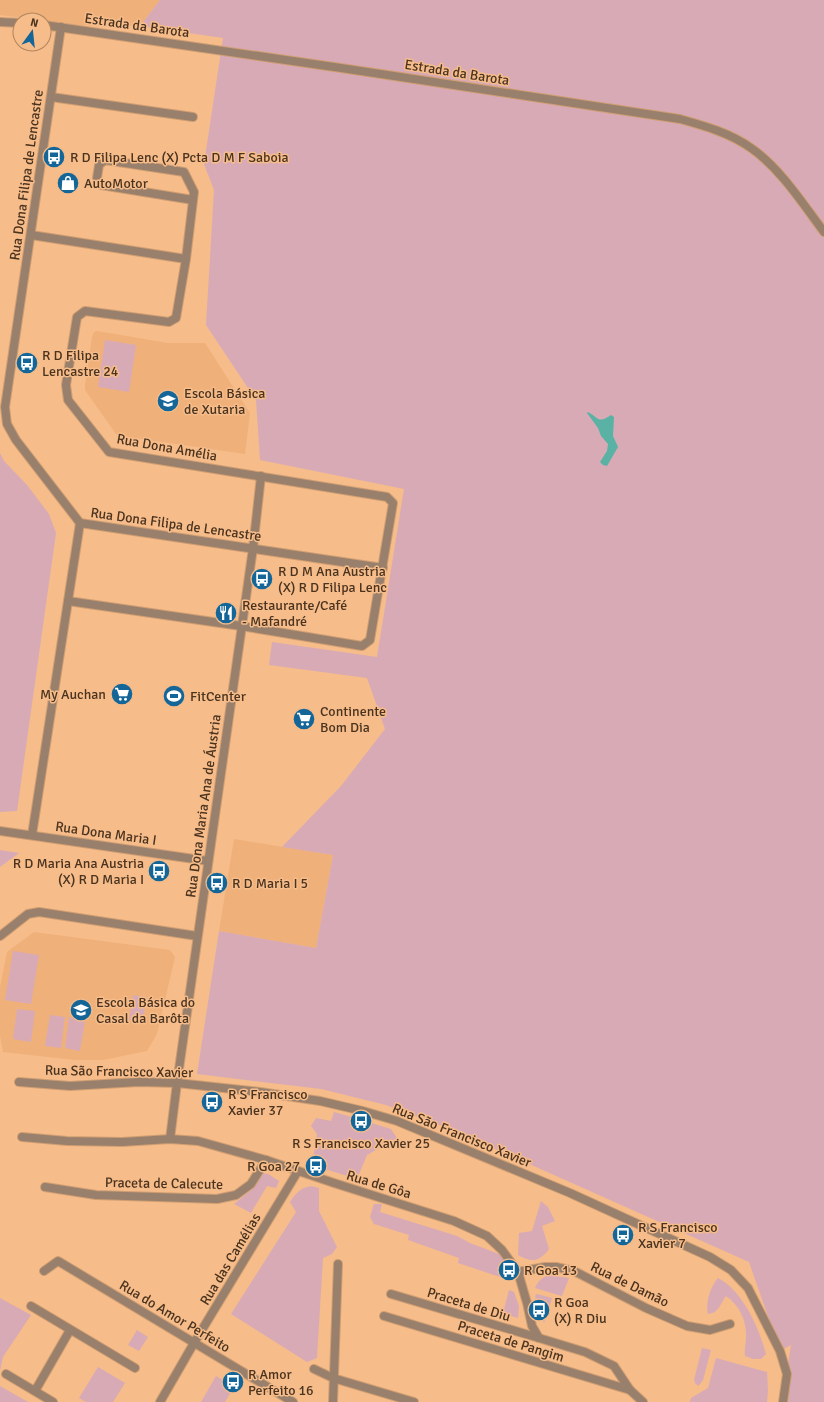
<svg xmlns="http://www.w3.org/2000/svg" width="824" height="1402" font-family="Signika,sans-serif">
<rect width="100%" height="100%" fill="#f6bc8a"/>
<g fill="#f0b079">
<path d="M0 0H160L140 26 67 25 44 21V20L0 15Z"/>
<path d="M97 331 168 343H205L250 413 245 454 121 436 116 434 85 390V385L92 337 94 332Z"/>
<path d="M234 839 333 855 316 948 219 931Z"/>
<path d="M34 932 170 950 175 957 157 1034 147 1051 103 1060H75L3 1052 0 1036V987L7 952Z"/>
</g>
<g fill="#d8aab6">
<path d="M160 0H824V1402H782L791 1345 780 1351 749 1262 455 1131 386 1105 321 1089 197 1074 219 931 316 948 333 855 282 847 341 786 385 729 367 678 269 665 272 642 377 657 404 489 260 460 256 400 206 325 214 190 204 164 223 38 140 26Z"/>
<path d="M105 340 136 345 129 392 98 387Z"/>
<path d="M0 453 4 461 27 485 49 514 56 533 17 811 0 812Z"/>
<path d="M0 850 19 853 0 867Z"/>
<path d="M13 951 39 955 31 1004 5 1000Z"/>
<path d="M133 995 146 997 143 1023 129 1020Z"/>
<path d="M17 1009 35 1011 31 1042 13 1039Z"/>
<path d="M50 1015 65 1017 61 1048 45 1046Z"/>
<path d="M69 1017 85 1020 80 1051 65 1048Z"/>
<path d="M334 1112 359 1119 358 1122 364 1123 365 1121 391 1129 397 1138 367 1155 357 1179 312 1165 317 1134 311 1126 316 1118 331 1121Z"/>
<path d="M262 1173 268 1174 279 1181 276 1188 267 1186 251 1213 234 1204 251 1190Z"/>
<path d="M311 1186 319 1188V1211L337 1247 332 1254 323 1258 317 1358 307 1362 231 1314 296 1212 290 1202C296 1193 300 1188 311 1186Z"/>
<path d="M541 1201 548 1207 555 1221 542 1226 549 1249C539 1262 532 1263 518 1255L519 1233 532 1231Z"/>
<path d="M374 1204H382L380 1212 457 1236 470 1243 504 1256 506 1279 458 1263 459 1258 408 1240 409 1235 374 1224 370 1217Z"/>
<path d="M548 1275 569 1278 562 1296 535 1288C538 1281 542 1278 548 1275Z"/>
<path d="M718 1278C743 1291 759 1328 766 1354L761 1359H753L745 1356C744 1349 746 1344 746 1337 747 1321 739 1305 726 1296 720 1304 719 1313 708 1314 705 1302 711 1286 718 1278Z"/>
<path d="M509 1290 514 1292 519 1306 518 1318 501 1313 504 1309Z"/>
<path d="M537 1294 552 1298 544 1323 543 1321 535 1296Z"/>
<path d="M0 1298 31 1315 3 1357 0 1371Z"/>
<path d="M137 1330 148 1337 139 1351 128 1345Z"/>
<path d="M702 1348 711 1350 703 1380 701 1383 698 1386 695 1383 694 1380Z"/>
<path d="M716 1358 767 1372 768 1391 767 1402H690L691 1398 708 1388Z"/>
<path d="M98 1367 125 1383 113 1402H86L79 1398Z"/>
<path d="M216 1376 234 1387 225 1402H201Z"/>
<path d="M0 1386 28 1402H0Z"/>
</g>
<path fill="#59b2a3" d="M588 412C599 418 598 424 611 415L614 417 613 436 618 447 607 466 603 465 600 462 607 451 608 444 601 436 598 428 587 413Z"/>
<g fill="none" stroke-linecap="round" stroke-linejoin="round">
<g stroke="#d09e72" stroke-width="10">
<g id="street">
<path d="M0 22 20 23"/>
<path d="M44 25 341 68 680 119C705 126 730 133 751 148 780 168 803 204 824 232"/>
<path d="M61 27 5 407 7 424 16 440 80 523 383 568"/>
<path d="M51 97 193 117"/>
<path d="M31 235 186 259"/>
<path d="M68 601 241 626 362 646 370 640 393 503 387 497 109 452 68 400 66 385 77 317 85 311 169 322 176 318 186 259 194 192 184 172 105 160 99 165 97 178 101 185 193 200"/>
<path d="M0 831 208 861"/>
<path d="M32 835 80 523"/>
<path d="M0 936 28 914 39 912 197 936"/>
<path d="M19 1082 70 1086 139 1082 177 1083 260 1092 320 1101 363 1111 397 1121 570 1193 710 1257 731 1270 748 1288 780 1351 787 1374 783 1402"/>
<path d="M22 1137 67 1141 122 1142 170 1139 198 1141 266 1160 334 1183 454 1221 487 1236 502 1250 518 1272 527 1303 532 1326 539 1338 585 1352 614 1366 630 1390 643 1402"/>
<path d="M170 1139 177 1083 253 548 261 476"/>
<path d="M45 1187 96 1195 217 1199 236 1195 251 1184 266 1160"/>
<path d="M44 1271 58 1261 293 1402"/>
<path d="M518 1272 545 1267H556L574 1271 646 1308 687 1326 710 1330 730 1324"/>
<path d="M391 1294 539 1338"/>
<path d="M31 1306 135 1368"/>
<path d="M384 1316 630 1390"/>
<path d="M314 1369 333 1378 414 1402"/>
<path d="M6 1374 53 1402"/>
<path d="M35 1391 70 1330"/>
<path d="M160 1402 194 1343 298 1171"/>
<path d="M333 1402 338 1264"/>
</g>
</g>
<use href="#street" stroke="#99806c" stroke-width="8"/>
</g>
<defs>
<g id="bus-disc" transform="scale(1.15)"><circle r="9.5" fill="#136697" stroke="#f6bc8a"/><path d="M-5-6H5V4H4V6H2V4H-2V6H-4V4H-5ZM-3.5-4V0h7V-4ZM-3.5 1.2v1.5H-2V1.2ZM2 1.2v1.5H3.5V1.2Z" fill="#fff"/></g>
<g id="shop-disc" transform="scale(1.15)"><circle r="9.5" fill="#136697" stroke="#f6bc8a"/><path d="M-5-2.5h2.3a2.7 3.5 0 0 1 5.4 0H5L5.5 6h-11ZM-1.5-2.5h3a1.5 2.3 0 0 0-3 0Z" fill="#fff"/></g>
<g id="school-disc" transform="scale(1.15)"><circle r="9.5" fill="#136697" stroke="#f6bc8a"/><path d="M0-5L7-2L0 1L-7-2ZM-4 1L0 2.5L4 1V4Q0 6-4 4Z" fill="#fff"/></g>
<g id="restaurant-disc" transform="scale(1.15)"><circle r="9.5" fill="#136697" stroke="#f6bc8a"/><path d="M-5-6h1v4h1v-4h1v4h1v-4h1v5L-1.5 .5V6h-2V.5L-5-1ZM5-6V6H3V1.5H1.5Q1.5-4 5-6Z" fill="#fff"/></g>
<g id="supermarket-disc" transform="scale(1.15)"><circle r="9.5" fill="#136697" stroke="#f6bc8a"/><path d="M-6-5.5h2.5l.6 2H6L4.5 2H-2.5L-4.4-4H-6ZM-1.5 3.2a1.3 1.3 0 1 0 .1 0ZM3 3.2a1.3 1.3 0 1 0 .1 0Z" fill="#fff"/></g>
<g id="stadium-disc" transform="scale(1.15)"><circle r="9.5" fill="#136697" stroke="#f6bc8a"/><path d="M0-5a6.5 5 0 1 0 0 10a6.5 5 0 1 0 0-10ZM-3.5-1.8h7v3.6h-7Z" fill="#fff"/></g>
</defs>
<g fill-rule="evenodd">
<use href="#bus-disc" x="54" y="157"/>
<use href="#shop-disc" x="68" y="183"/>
<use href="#bus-disc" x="27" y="363"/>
<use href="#school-disc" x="168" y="401"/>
<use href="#bus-disc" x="262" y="579"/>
<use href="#restaurant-disc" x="226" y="613"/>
<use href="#supermarket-disc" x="122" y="694"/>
<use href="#stadium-disc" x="174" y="696"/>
<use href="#supermarket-disc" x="304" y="719"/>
<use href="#bus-disc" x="159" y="871"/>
<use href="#bus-disc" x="217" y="883"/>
<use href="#school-disc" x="81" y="1010"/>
<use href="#bus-disc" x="212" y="1102"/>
<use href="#bus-disc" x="361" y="1121"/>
<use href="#bus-disc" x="316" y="1166"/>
<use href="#bus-disc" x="623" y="1235"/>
<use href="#bus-disc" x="509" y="1270"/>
<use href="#bus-disc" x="539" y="1310"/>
<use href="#bus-disc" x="233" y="1382"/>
</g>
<g text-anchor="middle" stroke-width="3" stroke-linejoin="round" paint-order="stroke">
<g font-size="14" fill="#4a331f" stroke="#f6bc8a">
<text transform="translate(137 25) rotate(8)" y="5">Estrada da Barota</text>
<text transform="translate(457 72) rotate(9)" y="5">Estrada da Barota</text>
<text transform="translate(26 175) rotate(-82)" y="5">Rua Dona Filipa de Lencastre</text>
<text transform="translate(167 447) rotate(10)" y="5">Rua Dona Amélia</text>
<text transform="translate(176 524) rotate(8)" y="5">Rua Dona Filipa de Lencastre</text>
<text transform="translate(203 806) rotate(-82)" y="5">Rua Dona Maria Ana de Áustria</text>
<text transform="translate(106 833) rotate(8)" y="5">Rua Dona Maria I</text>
<text transform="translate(119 1071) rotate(1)" y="5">Rua São Francisco Xavier</text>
<text transform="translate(462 1135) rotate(22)" y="5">Rua São Francisco Xavier</text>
<text transform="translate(164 1183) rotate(1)" y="5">Praceta de Calecute</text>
<text transform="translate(379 1184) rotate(17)" y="5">Rua de Gôa</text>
<text transform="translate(230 1259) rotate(-59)" y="5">Rua das Camélias</text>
<text transform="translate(630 1284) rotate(26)" y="5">Rua de Damão</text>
<text transform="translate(469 1304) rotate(17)" y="5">Praceta de Diu</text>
<text transform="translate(175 1316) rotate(31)" y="5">Rua do Amor Perfeito</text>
<text transform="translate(511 1341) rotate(17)" y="5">Praceta de Pangim</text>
</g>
<g font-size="14" fill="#4a331f" stroke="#f6bc8a" text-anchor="start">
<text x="70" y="162">R D Filipa Lenc (X) Pcta D M F Saboia</text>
<text x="84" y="188">AutoMotor</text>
<text x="42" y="360">R D Filipa<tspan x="42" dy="16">Lencastre 24</tspan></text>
<text x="184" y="398">Escola Básica<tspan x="184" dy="16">de Xutaria</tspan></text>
<text x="278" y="576">R D M Ana Austria<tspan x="278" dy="16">(X) R D Filipa Lenc</tspan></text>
<text x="242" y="610">Restaurante/Café<tspan x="242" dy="16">- Mafandré</tspan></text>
<text x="106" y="699" text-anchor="end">My Auchan</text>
<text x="190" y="701">FitCenter</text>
<text x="320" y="716">Continente<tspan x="320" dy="16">Bom Dia</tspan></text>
<text x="144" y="868" text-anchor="end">R D Maria Ana Austria<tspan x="144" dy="16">(X) R D Maria I</tspan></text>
<text x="232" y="888">R D Maria I 5</text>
<text x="96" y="1007">Escola Básica do<tspan x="96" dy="16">Casal da Barôta</tspan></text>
<text x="228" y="1099">R S Francisco<tspan x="228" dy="16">Xavier 37</tspan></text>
<text x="361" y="1148" text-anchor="middle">R S Francisco Xavier 25</text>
<text x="300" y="1171" text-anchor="end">R Goa 27</text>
<text x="638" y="1232">R S Francisco<tspan x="638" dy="16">Xavier 7</tspan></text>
<text x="524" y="1275">R Goa 13</text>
<text x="554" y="1307">R Goa<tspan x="554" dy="16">(X) R Diu</tspan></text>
<text x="248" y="1379">R Amor<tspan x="248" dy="16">Perfeito 16</tspan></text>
</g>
</g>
<g transform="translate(32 32) rotate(15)"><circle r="19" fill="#f6bc8a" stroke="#b1855f"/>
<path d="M0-3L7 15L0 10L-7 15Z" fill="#136697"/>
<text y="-6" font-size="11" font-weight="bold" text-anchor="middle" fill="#4a331f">N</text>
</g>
</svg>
